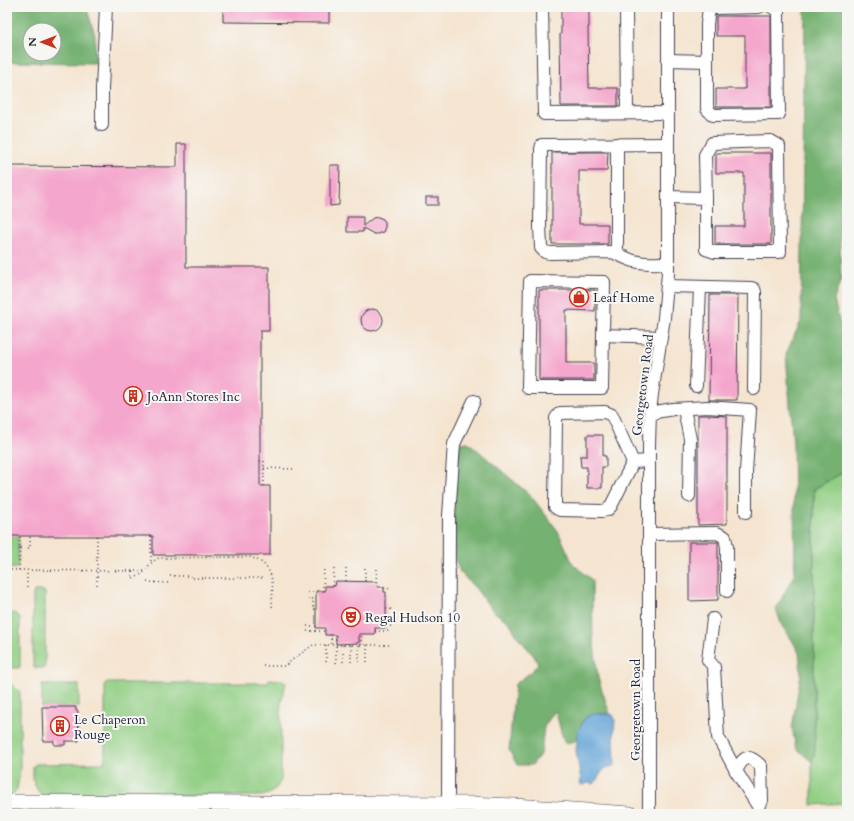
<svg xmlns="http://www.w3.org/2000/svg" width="854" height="821" font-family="Cardo,serif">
<rect width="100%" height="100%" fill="#f6f6f2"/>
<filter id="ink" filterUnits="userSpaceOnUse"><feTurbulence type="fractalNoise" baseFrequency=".025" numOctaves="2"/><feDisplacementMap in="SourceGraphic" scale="8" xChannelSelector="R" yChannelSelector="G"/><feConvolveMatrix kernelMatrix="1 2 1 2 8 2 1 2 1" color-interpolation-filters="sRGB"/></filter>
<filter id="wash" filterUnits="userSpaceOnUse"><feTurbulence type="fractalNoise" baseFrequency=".012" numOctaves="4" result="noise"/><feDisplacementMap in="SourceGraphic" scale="16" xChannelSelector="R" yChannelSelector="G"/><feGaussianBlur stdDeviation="0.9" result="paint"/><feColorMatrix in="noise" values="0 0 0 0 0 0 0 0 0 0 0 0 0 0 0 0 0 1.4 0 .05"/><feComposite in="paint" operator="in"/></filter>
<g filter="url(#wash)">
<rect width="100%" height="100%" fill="#f5e4cf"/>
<g fill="#91ce83" stroke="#5a785f">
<path d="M847 470V803L812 805V762L815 750 814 700V489Z"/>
<path d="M7 536H18V565L16 568 7 569Z"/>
<path d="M34 591H44L45 593V666L44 668H34L33 665V595Z"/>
<path d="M12 613C17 614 19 615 20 620V667L19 668H7V615Z"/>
<path d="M269 679 282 680 286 682C285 689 282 696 281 704V780C276 790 271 795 260 796H42C32 783 33 782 33 766L36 764 104 763 105 757V683H268Z"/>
<path d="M7 683 13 685 20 692V771L17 789 11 796 7 795Z"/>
<rect x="42" y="685" width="37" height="22"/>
<path d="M7 807 103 808 108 811 109 814H7Z"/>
<path d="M132 809 279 810V814H126Z"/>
<path d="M307 810 402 811 403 814H303V812Z"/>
</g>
<g fill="#74b171" stroke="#4b6a56" fill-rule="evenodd">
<path d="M7 7H87V9L95 35V63L7 62ZM30 30H54V54H30Z"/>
<path d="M805 7H847V208L839 211 841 279 834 300 843 336 847 345V470L814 489V700L815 750 812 762 796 748 792 728 801 673 799 653 792 640 782 626 776 609 795 573 793 444 786 354 801 321Z"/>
<path d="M468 442 531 496 558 531 573 564 592 580 593 636 598 678 610 714C587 714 581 715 577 740L565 744 561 732 556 712H554L544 727 541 753 532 765H517L509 750 515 684 531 672 538 664 534 656 517 636 510 623 493 611 476 589 460 572 454 557V444Z"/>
</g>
<path fill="#65a5d8" stroke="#44648a" d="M597 714H610L613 715 615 720 614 734 615 765C613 766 611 767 608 767 601 770 599 778 594 784L587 783 584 785 580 784 581 780 576 751 578 731 585 718 590 715Z"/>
<g id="blocks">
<g fill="#f5a6cc">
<path d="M223 7H329V23L223 22Z"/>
<path d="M561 7H589V27H588L589 88H618V106H561L560 34H561Z"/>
<path d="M716 16H771V107H716V89H745V36H716Z"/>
<path d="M177 144H186V267H269V331H260V486H270V555H153V536H7V166L177 167Z"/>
<path d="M552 152H608L607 171H579V224H608V244H552Z"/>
<path d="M716 153H771V244H715V226H744V173H716Z"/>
<path d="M330 165H340L339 205 330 206Z"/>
<rect x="426" y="197" width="12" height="8"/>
<path d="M347 217H363V226L373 218 378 217 383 219 385 222V227L383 232 377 234H374L363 228V232H347Z"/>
<path d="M539 290H595V311L566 310V363H594V380H539Z"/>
<path d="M710 295H738L737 400H709Z"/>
<circle cx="372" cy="320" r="11"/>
<path d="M698 415H707L727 416V524L698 525Z"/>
<path d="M587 435H603V456H606V467H602V488H587V467H581L580 456H587Z"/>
<path d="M689 542H718V600L689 601Z"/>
<path d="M336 581 378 582 377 587H384V592H386V628H375V634H359V643L336 644V635H325V628H316V591H325V586H335Z"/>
<path d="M42 707H76V711H78L79 741H65V745H54V741H43Z"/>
</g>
</g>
</g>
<g filter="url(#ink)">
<use href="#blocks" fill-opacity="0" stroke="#423f51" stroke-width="1"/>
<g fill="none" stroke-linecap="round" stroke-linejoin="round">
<g stroke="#423f51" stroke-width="14">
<g id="minor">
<path d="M542 7 544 114 668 113"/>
<path d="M626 7 627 113"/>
<path d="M759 7 709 8 707 24V109L713 115 779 114 778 11 772 7"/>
<path d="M668 60 707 61"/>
<path d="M102 125V89L106 7"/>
<path d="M617 144V254"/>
<path d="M668 144 545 145H542L541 149 540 226 541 248 545 252 550 253 612 252C621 255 629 261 639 262 648 264 659 263 668 263"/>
<path d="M668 197 706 198V249L715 252H780L779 146 771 141 712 143 705 155 706 198"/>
<path d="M667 286 751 288 754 289 755 292 754 389"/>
<path d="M603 335 604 282 530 281 528 388H602L603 335 661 337"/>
<path d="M696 386 700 287"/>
<path d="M684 409 690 439 689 496"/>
<path d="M650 413 673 409 707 407 750 410 746 472V512"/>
<path d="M633 462 612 415 605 412 560 413 556 418 555 507 560 510 602 511 607 510 611 506 633 462 649 461"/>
<path d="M649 534 717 533 725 537 727 547V591"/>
<path d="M713 619 708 660 714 667 718 737 736 771"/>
<path d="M448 804 449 516 454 444 474 401"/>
<path d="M758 806 762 800 761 766C748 753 744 756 736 771L758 806 759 814"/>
<path d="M649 814V444L650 413 652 394 664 318 668 273V7"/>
</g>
</g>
<g stroke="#423f51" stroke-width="16">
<path id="major" d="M7 802 468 804 514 806 630 814"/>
</g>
<g stroke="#423f51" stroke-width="1.5" stroke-dasharray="1 3" stroke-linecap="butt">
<path d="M260 461H264V486"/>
<path d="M264 468 293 469"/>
<path d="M97 536V587"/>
<path d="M151 536V562"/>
<path d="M20 548H30V536"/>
<path d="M365 568V582"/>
<path d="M7 570 145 571C149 564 153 561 159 558L250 557C278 566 272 587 272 610"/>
<path d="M19 570 20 536"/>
<path d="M132 571V578C138 577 141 575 145 571"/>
<path d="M170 576H193"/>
<path d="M193 578H263"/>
<path d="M346 581V568"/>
<path d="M147 582 170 583"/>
<path d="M376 582 377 568"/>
<path d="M333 586 334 568"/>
<path d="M27 587V571"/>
<path d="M384 588 392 589"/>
<path d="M323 591 324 568"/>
<path d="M308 592H316"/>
<path d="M308 599H313V609H316"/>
<path d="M386 609H392"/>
<path d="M307 626H316"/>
<path d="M386 626H391"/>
<path d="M307 631H325"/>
<path d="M375 631H391"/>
<path d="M331 635V645"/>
<path d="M331 639H336"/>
<path d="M326 645V663"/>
<path d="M343 645V663"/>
<path d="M351 645V663"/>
<path d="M359 645V663"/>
<path d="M361 645V634"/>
<path d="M367 645V663"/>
<path d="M336 646V664"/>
<path d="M263 666H285L292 660 313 645H390"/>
</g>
<use href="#minor" stroke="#fff" stroke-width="12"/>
<use href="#major" stroke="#fff" stroke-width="15"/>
</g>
</g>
<defs>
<g id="shop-ring" transform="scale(1)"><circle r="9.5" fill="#f6f6f2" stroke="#c8321e" stroke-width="1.5"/><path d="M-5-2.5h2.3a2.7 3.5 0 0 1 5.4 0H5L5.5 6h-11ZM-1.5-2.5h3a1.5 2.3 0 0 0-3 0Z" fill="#c8321e"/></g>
<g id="building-ring" transform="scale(1)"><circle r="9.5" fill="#f6f6f2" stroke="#c8321e" stroke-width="1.5"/><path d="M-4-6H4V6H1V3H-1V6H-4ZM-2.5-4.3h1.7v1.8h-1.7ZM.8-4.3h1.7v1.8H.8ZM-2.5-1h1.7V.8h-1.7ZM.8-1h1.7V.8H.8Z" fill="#c8321e"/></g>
<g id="theatre-ring" transform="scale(1)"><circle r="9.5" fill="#f6f6f2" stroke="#c8321e" stroke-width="1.5"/><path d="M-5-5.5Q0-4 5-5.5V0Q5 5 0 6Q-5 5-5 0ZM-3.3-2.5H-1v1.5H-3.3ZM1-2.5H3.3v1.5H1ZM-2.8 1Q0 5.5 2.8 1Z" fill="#c8321e"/></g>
</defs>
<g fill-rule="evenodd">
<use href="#shop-ring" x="579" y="297"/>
<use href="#building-ring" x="133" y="396"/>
<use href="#theatre-ring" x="351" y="617"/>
<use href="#building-ring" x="60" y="726"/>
</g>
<g text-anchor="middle" stroke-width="4" stroke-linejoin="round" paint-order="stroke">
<g font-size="13" fill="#22223b" stroke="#f6f6f2" text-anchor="start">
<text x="593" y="302">Leaf Home</text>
<text x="147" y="401">JoAnn Stores Inc</text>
<text x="365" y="622">Regal Hudson 10</text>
<text x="74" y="724">Le Chaperon<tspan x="74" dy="15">Rouge</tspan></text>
</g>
<g font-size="13" fill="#22223b" stroke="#f6f6f2">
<text transform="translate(642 385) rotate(-83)" y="5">Georgetown Road</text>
<text transform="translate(635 710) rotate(-90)" y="5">Georgetown Road</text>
</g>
</g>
<rect width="854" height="821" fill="none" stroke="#f6f6f2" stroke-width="24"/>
<g transform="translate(42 42) rotate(270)"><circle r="19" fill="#f6f6f2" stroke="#a1a1a9"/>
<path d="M0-3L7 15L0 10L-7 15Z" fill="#c8321e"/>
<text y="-6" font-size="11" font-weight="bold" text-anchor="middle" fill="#22223b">N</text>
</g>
</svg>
